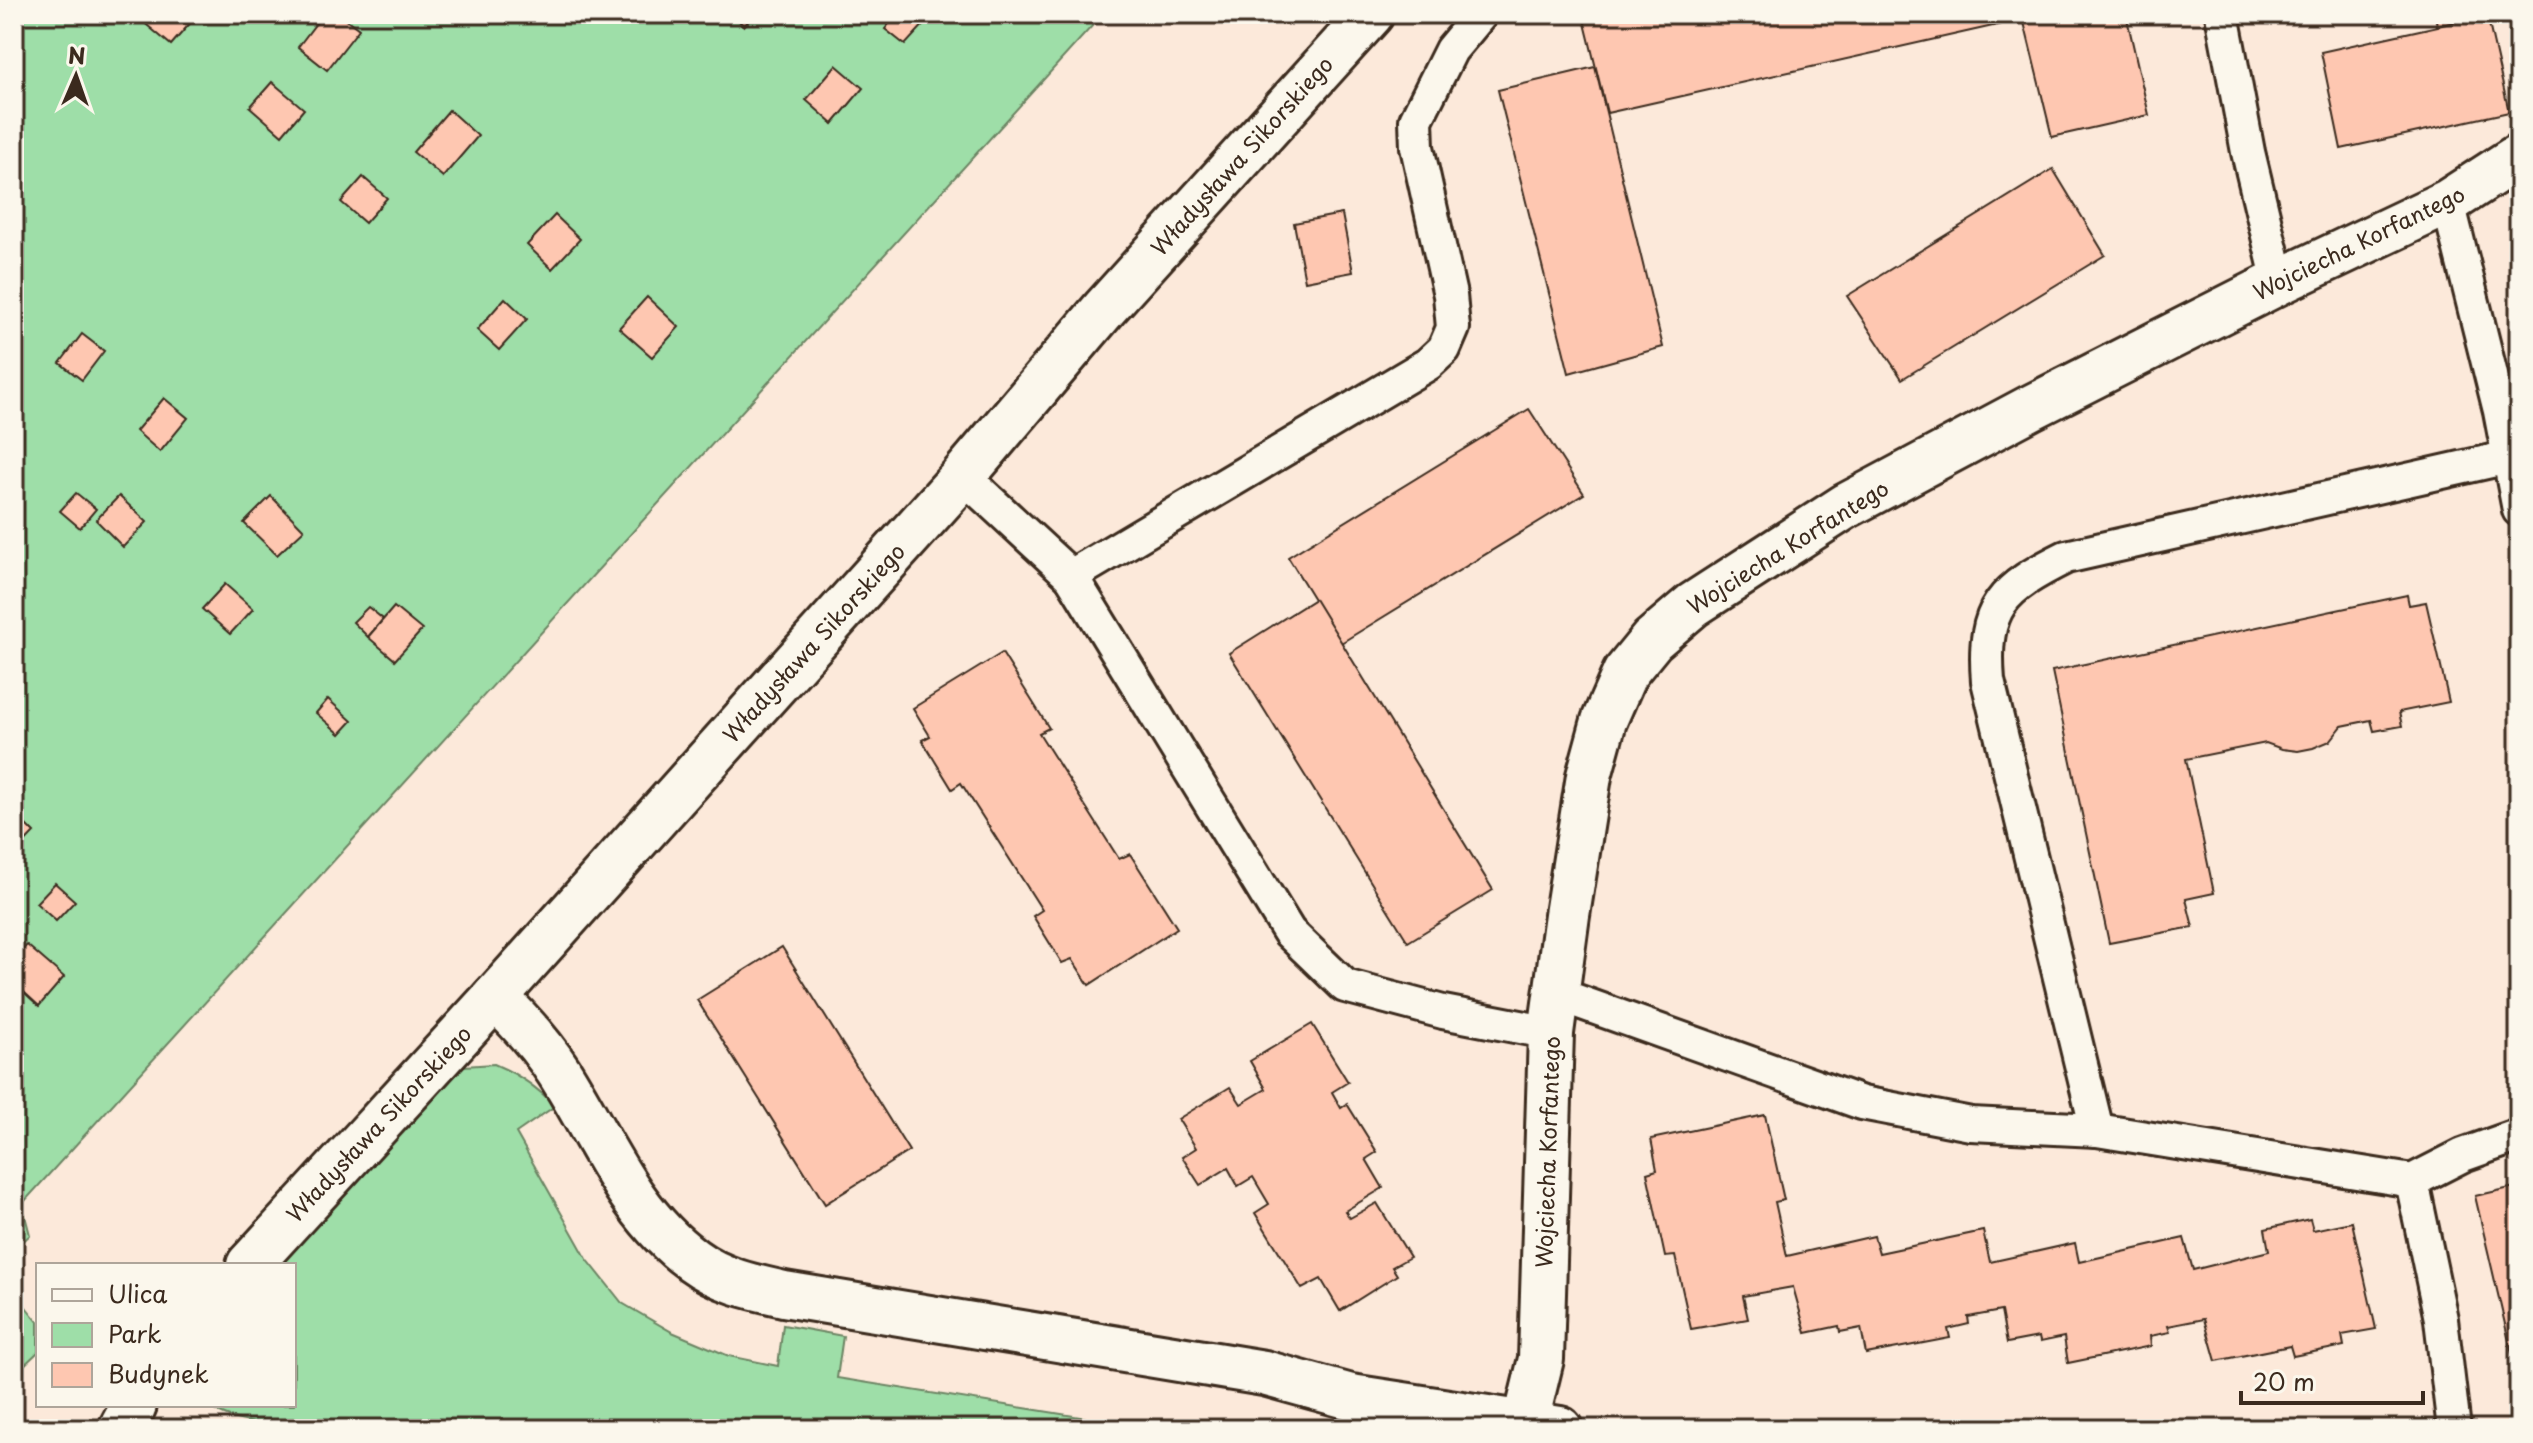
<svg xmlns="http://www.w3.org/2000/svg" width="2533" height="1443" font-family="'Playpen Sans',sans-serif">
<rect width="100%" height="100%" fill="#fce9da"/>
<filter id="ink" filterUnits="userSpaceOnUse"><feTurbulence type="fractalNoise" baseFrequency=".0125" numOctaves="2"/><feDisplacementMap in="SourceGraphic" scale="16" xChannelSelector="R" yChannelSelector="G"/><feConvolveMatrix kernelMatrix="1 2 1 2 8 2 1 2 1" color-interpolation-filters="sRGB"/></filter>
<g filter="url(#ink)">
<g fill="#9edea8" stroke="#6c8463" stroke-width="2">
<path d="M14 14H1103L22 1204 30 1235 14 1250Z"/>
<path d="M494 1064C519 1074 537 1087 555 1106L516 1133 587 1259 622 1303 672 1332 729 1356 778 1366 783 1325 843 1336 837 1378 1155 1429H317C291 1426 227 1426 210 1405H294V1265H281L445 1082 464 1066Z"/>
<path d="M14 1292 38 1322V1352L20 1369 14 1370Z"/>
<path d="M1349 1416 1426 1429H1347Z"/>
</g>
<g fill="#fec7b1" stroke="#3b2a1e" stroke-width="2">
<path d="M148 14H186L193 20 171 45 142 21Z"/>
<path d="M323 14H339L359 29 327 70 298 47Z"/>
<path d="M732 14H755L744 26Z"/>
<path d="M897 14H919L927 21 905 45 885 29Z"/>
<path d="M1604 14H2022L2024 19 1607 113 1584 19Z"/>
<path d="M2022 14H2126L2149 115 2052 137Z"/>
<path d="M2435 14H2491L2437 26Z"/>
<path d="M2487 15 2509 112 2341 149 2321 52Z"/>
<path d="M836 65 863 88 833 124 806 100Z"/>
<path d="M1595 67 1663 347 1569 373 1498 90Z"/>
<path d="M272 82 304 109 282 135 250 107Z"/>
<path d="M449 110 478 136 443 177 413 152Z"/>
<path d="M2053 169 2105 255 1902 379 1847 296Z"/>
<path d="M363 177 387 198 365 223 341 202Z"/>
<path d="M1342 214 1353 272 1305 281 1294 223Z"/>
<path d="M555 215 580 239 552 269 527 245Z"/>
<path d="M647 297 679 327 652 357 619 328Z"/>
<path d="M505 298 527 319 499 350 477 330Z"/>
<path d="M82 334 104 351 82 380 60 363Z"/>
<path d="M164 398 188 418 160 452 136 431Z"/>
<path d="M1529 409 1584 494 1341 643 1288 557Z"/>
<path d="M76 493 96 509 80 528 60 511Z"/>
<path d="M119 496 147 522 123 547 96 520Z"/>
<path d="M271 496 304 530 277 555 244 523Z"/>
<path d="M225 584 253 609 230 634 202 609Z"/>
<path d="M2407 595 2409 605 2426 602 2449 702 2399 712 2402 726 2374 731 2371 720 2342 726 2330 741 2313 748 2298 751 2282 749 2266 743 2186 759 2214 893 2186 899 2193 927 2109 943 2052 671Z"/>
<path d="M1315 599 1493 890 1408 942 1229 653Z"/>
<path d="M368 607 383 619 368 637 353 622Z"/>
<path d="M394 607 422 630 395 660 368 637Z"/>
<path d="M1002 653 1049 728 1039 733 1119 859 1130 854 1177 928 1089 985 1072 959 1062 963 1033 916 1042 910 961 783 952 789 922 740 930 736 913 708Z"/>
<path d="M328 699 352 721 340 734 316 713Z"/>
<path d="M14 813 34 833 14 854Z"/>
<path d="M55 883 75 901 56 921 36 903Z"/>
<path d="M27 945 64 977 39 1006 14 983V958Z"/>
<path d="M782 947 909 1151 825 1204 697 1000Z"/>
<path d="M1312 1024 1348 1082 1332 1092 1341 1108 1347 1104 1377 1152 1366 1159 1383 1188 1345 1211 1350 1218 1377 1203 1410 1257 1392 1267 1397 1275 1340 1311 1321 1279 1302 1289 1255 1213 1269 1204 1253 1177 1238 1186 1228 1168 1200 1185 1182 1157 1196 1148 1178 1119 1230 1087 1241 1104 1266 1089 1250 1061Z"/>
<path d="M1765 1115 1784 1200 1775 1202 1787 1256 1874 1236 1879 1253 1983 1231 1990 1262 2075 1243 2079 1262 2184 1238 2193 1270 2269 1251 2265 1229 2310 1219 2313 1230 2352 1222 2376 1329 2342 1335 2344 1346 2293 1356 2290 1346 2216 1361 2204 1319 2168 1326 2170 1332 2150 1336 2151 1346 2068 1363 2064 1337 2040 1342 2039 1337 2007 1343 2001 1311 1968 1317 1969 1324 1948 1329 1950 1338 1866 1354 1861 1328 1840 1332 1839 1326 1806 1333 1793 1287 1743 1296 1748 1319 1691 1329 1675 1256 1665 1257 1647 1173 1657 1170 1651 1139Z"/>
<path d="M2519 1186V1384L2475 1196Z"/>
</g>
<g fill="none" stroke-linecap="round" stroke-linejoin="round">
<g stroke="#3b2a1e" stroke-width="38">
<g id="service">
<path d="M2222 14 2248 152 2279 282"/>
<path d="M2448 202 2500 411 2519 510"/>
<path d="M963 476 1071 576 1289 932 1345 986 1443 1012 1551 1033"/>
<path d="M1071 576 1428 364 1444 349 1453 328 1450 295 1417 147 1416 120 1451 50 1481 14"/>
<path d="M1557 994 1862 1103 1971 1124 2097 1130 2412 1181"/>
<path d="M2097 1130 1988 681C1982 606 2002 589 2066 557L2509 457"/>
<path d="M2454 1429 2441 1319 2412 1181 2463 1155 2519 1135"/>
</g>
</g>
<g stroke="#3b2a1e" stroke-width="50">
<g id="minor">
<path d="M495 997C519 1020 541 1044 559 1072 600 1136 629 1214 693 1260 720 1280 752 1287 784 1294L1264 1373 1351 1397 1560 1429"/>
<path d="M249 1265 495 997 963 476 1105 308 1371 14"/>
<path d="M121 1429 134 1405"/>
<path d="M1524 1429 1541 1359 1551 1033 1567 915 1589 776 1604 721 1625 673 1652 640 1693 605 1846 506 2030 408 2279 282 2448 202 2519 156"/>
</g>
</g>
<use href="#service" stroke="#fbf7ec" stroke-width="32"/>
<use href="#minor" stroke="#fbf7ec" stroke-width="44"/>
</g>
</g>
<g text-anchor="middle" stroke-width="6" stroke-linejoin="round" paint-order="stroke">
<g font-size="22" fill="#3b2a1e" stroke="#fbf7ec">
<text transform="translate(1242 156) rotate(-48)" y="8">Władysława Sikorskiego</text>
<text transform="translate(2359 243) rotate(-26)" y="8">Wojciecha Korfantego</text>
<text transform="translate(1788 547) rotate(-32)" y="8">Wojciecha Korfantego</text>
<text transform="translate(814 643) rotate(-48)" y="8">Władysława Sikorskiego</text>
<text transform="translate(379 1124) rotate(-47)" y="8">Władysława Sikorskiego</text>
<text transform="translate(1548 1152) rotate(-88)" y="8">Wojciecha Korfantego</text>
</g>
</g>
<rect width="2533" height="1443" fill="none" stroke="#fbf7ec" stroke-width="48"/>
<rect x="24" y="24" width="2485" height="1395" fill="none" stroke="#3b2a1e" stroke-width="3" filter="url(#ink)"/>
<rect x="36" y="1263" width="260" height="144" fill="#fbf7ec" stroke="#aea59a" stroke-width="2"/>
<rect x="52" y="1289" width="40" height="12" fill="#fbf7ec" stroke="#aea59a" stroke-width="2"/>
<text x="108" y="1303" font-size="24" fill="#3b2a1e">Ulica</text>
<rect x="52" y="1323" width="40" height="24" fill="#9edea8" stroke="#aea59a" stroke-width="2"/>
<text x="108" y="1343" font-size="24" fill="#3b2a1e">Park</text>
<rect x="52" y="1363" width="40" height="24" fill="#fec7b1" stroke="#aea59a" stroke-width="2"/>
<text x="108" y="1383" font-size="24" fill="#3b2a1e">Budynek</text>
<g transform="translate(76 76) rotate(2)" stroke="#fbf7ec" stroke-width="6" paint-order="stroke">
<path d="M0-6L14 30L0 20L-14 30Z" fill="#3b2a1e"/>
<text y="-12" font-size="22" font-weight="bold" text-anchor="middle" fill="#3b2a1e">N</text>
</g>
<path d="M2241 1391v12h182v-12" fill="none" stroke="#3b2a1e" stroke-width="4"/>
<text x="2253" y="1391" font-size="24" fill="#3b2a1e" stroke="#fbf7ec" stroke-width="6" paint-order="stroke">20 m</text>
</svg>
